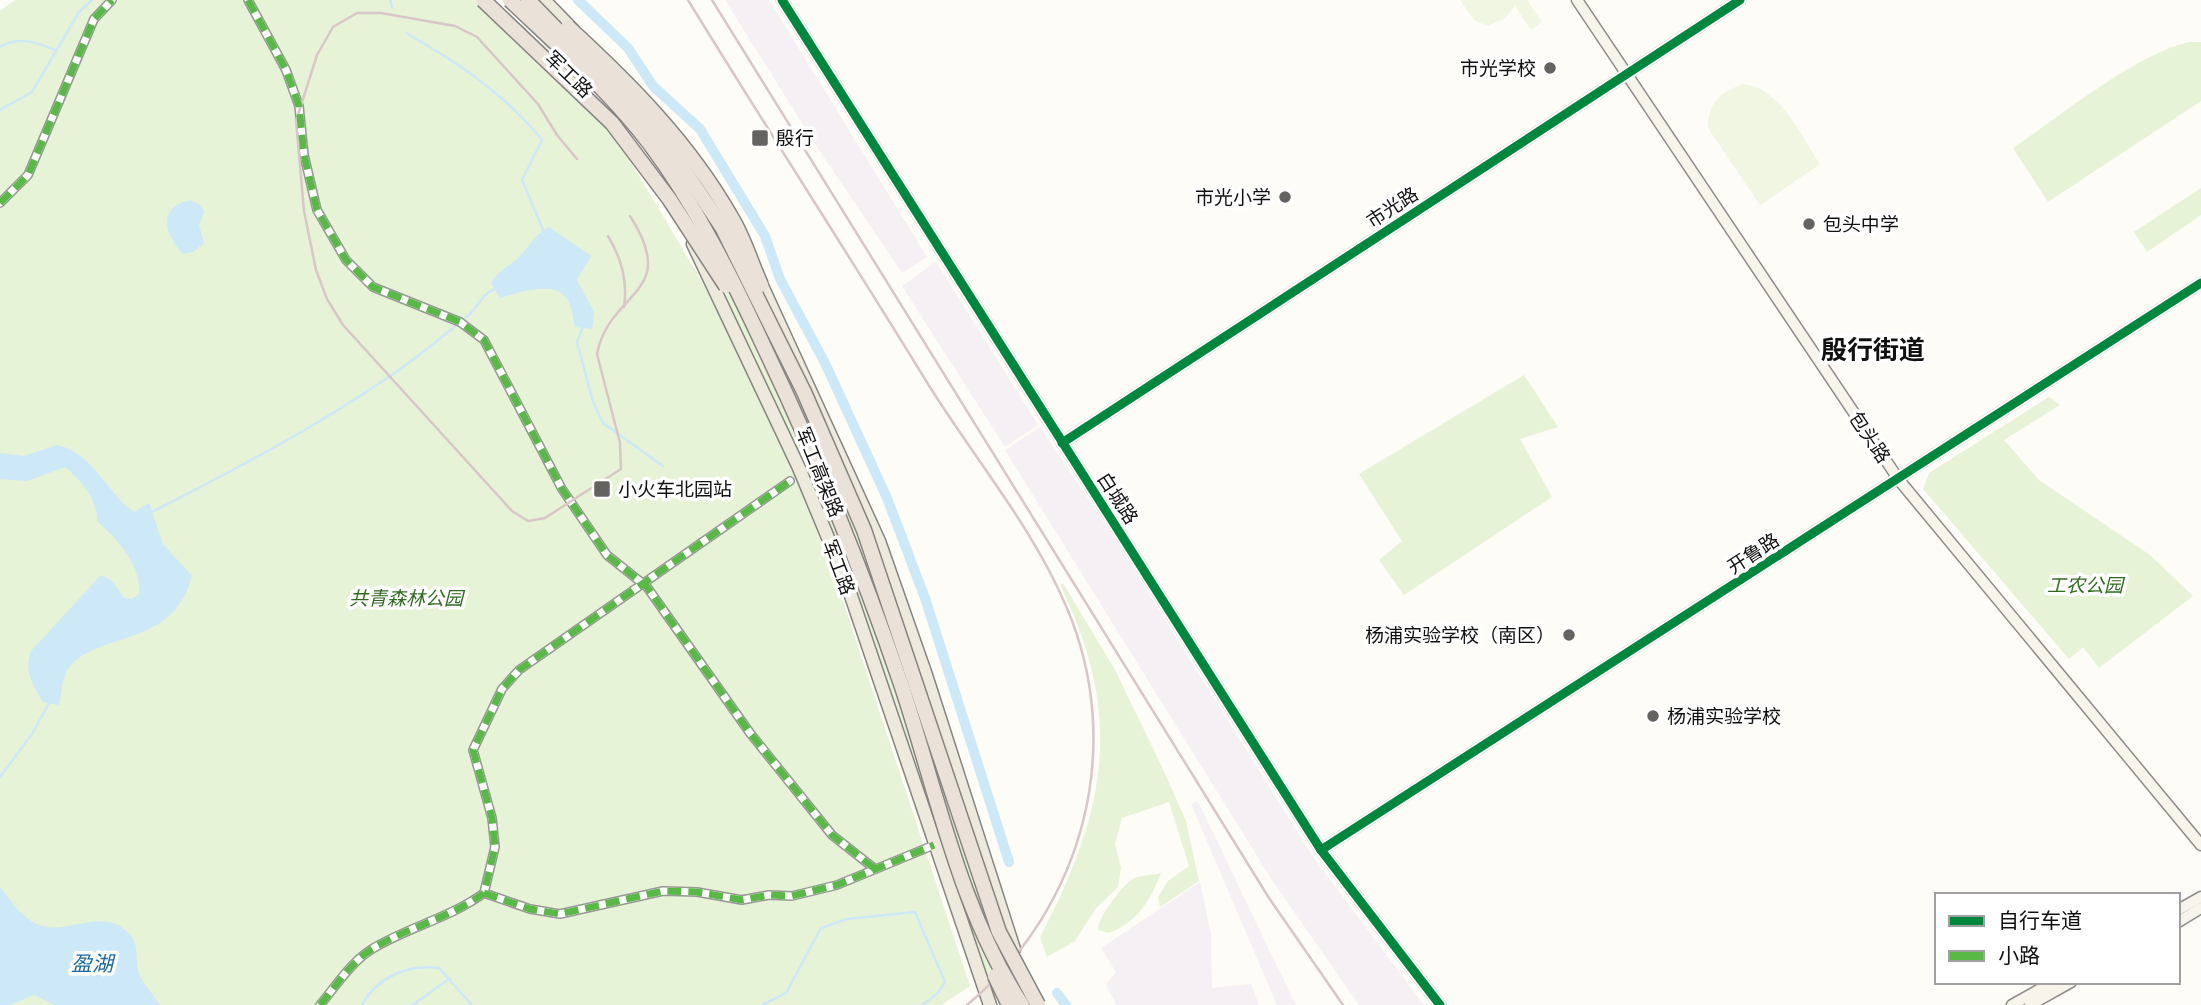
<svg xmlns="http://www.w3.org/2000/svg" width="2201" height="1005" font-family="'PT Serif','Noto Sans SC',serif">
<rect width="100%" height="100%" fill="#fdfcf7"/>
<g fill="#f5f0f3">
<path d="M725 0H769L927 257 902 273 817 147Z"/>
<path d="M936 262 1038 425 1005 447 902 286Z"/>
<path d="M1040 427 1108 528 1313 857 1424 1005H1359L1272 880 1005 450Z"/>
<path d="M1198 801 1272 956 1296 1005H1277L1191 804Z"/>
<path d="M1200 882 1211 934 1212 988 1251 984 1259 1005H1117L1106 985 1116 972 1101 948Z"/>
</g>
<g fill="#e7f3d7">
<path d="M15 0H475L608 124 703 283 763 403 799 484 844 604 970 986 941 1005H0V11Z"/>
<path d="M2189 42H2201V101L2048 202 2013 148C2062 115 2134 55 2189 42Z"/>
<path d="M2201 188V215L2147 252 2134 232Z"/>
<path d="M723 237 839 477 814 489 701 247Z"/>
<path d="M1524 375 1558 427 1520 439 1552 497 1404 595 1379 560 1402 541 1359 474Z"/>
<path d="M2049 397 2060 405 2004 440 2039 480 2150 555 2193 596 2099 668 2083 647 2069 659 1923 489 1929 473Z"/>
<path d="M842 484 1005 954 986 976 853 582 817 497Z"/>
<path d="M1063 583 1115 670 1162 767 1186 821 1199 881 1160 907 1158 897 1168 881 1189 866 1169 802 1122 818 1115 844 1121 868 1118 887 1096 908 1075 941 1047 957 1040 937C1106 811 1125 717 1060 585Z"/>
<path d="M1161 873C1150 901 1138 921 1109 933L1098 930C1097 919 1123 884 1133 879 1140 875 1153 875 1161 873Z"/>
</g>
<g fill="#f0f6e1">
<path d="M1460 0H1527L1542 22 1531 30 1515 6 1505 18 1488 26 1474 20Z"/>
<path d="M1743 84C1781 88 1800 135 1820 164L1760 205 1708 128C1709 102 1719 93 1743 84Z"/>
</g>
<g fill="#cde8f7">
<path d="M190 200 200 205 204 212 199 225 204 243 193 252 183 254C165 234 156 208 190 200Z"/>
<path d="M549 227 591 256 577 280 594 312 592 329 575 327C573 319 572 307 568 300 555 279 518 293 500 298L491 283C502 266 510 267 521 255 531 244 535 234 549 227Z"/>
<path d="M57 445C91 451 107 493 134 512L149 503 163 544 192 576C172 652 92 629 66 672 62 681 61 696 59 705L43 702C32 685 24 671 31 651L101 575 112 581 124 598 132 599 139 594C142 566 117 539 97 521 97 497 82 482 65 467L27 481 0 479V453L24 456Z"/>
<path d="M0 887C10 900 23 919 39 925 64 935 100 909 124 929 144 945 132 959 141 978 146 987 154 996 160 1005H54L34 995 10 1005H0Z"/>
</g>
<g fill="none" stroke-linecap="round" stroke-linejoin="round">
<g stroke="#cde8f7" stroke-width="2.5">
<path d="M390 0 392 7"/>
<path d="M406 33C457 62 505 94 542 140L522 180 544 232"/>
<path d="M0 47C19 36 36 42 55 50"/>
<path d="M0 110 32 92 79 12 92 0"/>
<path d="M583 327 577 342 593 402 603 423 663 466"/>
<path d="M152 512C238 468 324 423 403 367 426 351 448 332 470 314 480 304 481 295 495 289"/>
<path d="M0 777 32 734 49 703"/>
<path d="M362 1005C377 977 408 964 439 968L472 1005"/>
<path d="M413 1005 450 978"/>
<path d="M762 1005 786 993 821 928 847 919 915 912 945 982 938 993 922 1005"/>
</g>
<g stroke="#cde8f7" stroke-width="10">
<path d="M578 0 628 48 653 86 700 129 765 236 780 279 825 363 887 498 925 598 1009 862"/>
<path d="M1057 993 1066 1005"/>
</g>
<g stroke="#979795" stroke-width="10">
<g id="street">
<path d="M248 0 286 70 299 106 304 155 317 210 346 260 373 287 460 322 484 340 562 489 607 555 647 587 750 733 832 835 875 869"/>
<path d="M0 203 28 175 94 19 112 0"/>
<path d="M484 893 530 909 560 914 663 891 697 892 742 900 769 895 792 896 837 885 934 845"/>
<path d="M320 1005C336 986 351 962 372 949 408 927 450 918 484 893L495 847 492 818 473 750 502 689 519 670 790 481"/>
</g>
</g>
<g stroke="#8e8d8b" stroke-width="13">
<g id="secondary">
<path d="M782 0 1321 850 1440 1005"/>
<path d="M1577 0 1899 480 2201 845"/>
<path d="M1062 443 1740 0"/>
<path d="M1321 850 2201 283"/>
<path d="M2178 910 2201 897"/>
<path d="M2178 922 2201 908"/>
<path d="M2012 1005 2053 982"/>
<path d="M2030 1005 2071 982"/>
</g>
</g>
<g stroke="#858482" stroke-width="15">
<g id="primary">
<path d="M544 0 574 31"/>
<path d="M693 244 799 468 846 581 990 1005"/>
<path d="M758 277 879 541 926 675 1014 949"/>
</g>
</g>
<use href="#street" stroke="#fffffe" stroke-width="7"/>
<use href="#secondary" stroke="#f6f4eb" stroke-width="10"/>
<use href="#primary" stroke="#ede9dc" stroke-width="12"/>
<g stroke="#d9c6c7" stroke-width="2.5">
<path d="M688 0C767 129 849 255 928 384 974 458 1032 526 1066 606 1127 747 1083 908 967 1005"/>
<path d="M712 0 1269 898 1343 1005"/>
<path d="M577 159 557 135 538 104 477 37 455 26 381 13H357L333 27 317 55 296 121 304 211 316 270 327 299 343 325 512 511 528 521 545 518 621 469 620 443 597 354C609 290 681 295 630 216"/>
<path d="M608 236C621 258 628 280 624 307"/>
</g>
<g stroke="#858482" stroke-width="17" stroke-linecap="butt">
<g id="highway-bridge">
<path d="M483 0 612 123 670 200 726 286"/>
<path d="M510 0C558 46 610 91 650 144 697 207 732 278 765 349 817 458 862 570 901 684 937 791 959 909 1022 1005"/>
<path d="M528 0 664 140 722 227 804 392 864 530 999 932 1038 1005"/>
<path d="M568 27C630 84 689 143 731 217 744 238 751 263 761 285"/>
<path d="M995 976 1009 1005"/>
</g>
</g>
<use href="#highway-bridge" stroke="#eae1d8" stroke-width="14"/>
<g stroke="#58b947" stroke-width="7" stroke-dasharray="14 7" stroke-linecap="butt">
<path d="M248 0 286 70 299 106 304 155 317 210 346 260 373 287 460 322 484 340 562 489 607 555 647 587 750 733 832 835 875 869"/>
<path d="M0 203 28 175 94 19 112 0"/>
<path d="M484 893 530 909 560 914 663 891 697 892 742 900 769 895 792 896 837 885 934 845"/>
<path d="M320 1005C336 986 351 962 372 949 408 927 450 918 484 893L495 847 492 818 473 750 502 689 519 670 790 481"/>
</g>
<g stroke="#fff" stroke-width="13">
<g id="cycleway">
<path d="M782 0 1321 850 1440 1005"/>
<path d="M1062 443 1740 0"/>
<path d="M1321 850 2201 283"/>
</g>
</g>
<use href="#cycleway" stroke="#00873e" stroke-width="9"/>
</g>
<g fill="#646362" stroke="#fff" stroke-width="2.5">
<circle cx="1550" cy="68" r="7"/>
<rect x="751" y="129" width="18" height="18" rx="3.5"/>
<circle cx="1285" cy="197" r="7"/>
<circle cx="1809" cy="224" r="7"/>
<rect x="593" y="480" width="18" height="18" rx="3.5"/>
<circle cx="1569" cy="635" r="7"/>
<circle cx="1653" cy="716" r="7"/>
</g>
<g text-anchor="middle" stroke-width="7" stroke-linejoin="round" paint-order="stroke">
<g font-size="19" fill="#111" stroke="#fff" text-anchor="start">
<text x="1536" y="75" text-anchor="end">市光学校</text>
<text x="776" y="145">殷行</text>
<text x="1271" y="204" text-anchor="end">市光小学</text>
<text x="1823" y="231">包头中学</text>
<text x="618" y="496">小火车北园站</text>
<text x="1555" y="642" text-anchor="end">杨浦实验学校（南区）</text>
<text x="1667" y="723">杨浦实验学校</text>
</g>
<g font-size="19" fill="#111" stroke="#fff">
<text transform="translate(569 74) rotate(44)" y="7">军工路</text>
<text transform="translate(1392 207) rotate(-33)" y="7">市光路</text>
<text transform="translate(1870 437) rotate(56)" y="7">包头路</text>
<text transform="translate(820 472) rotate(68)" y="7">军工高架路</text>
<text transform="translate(1118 498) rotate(57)" y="7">白城路</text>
<text transform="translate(1753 553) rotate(-33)" y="7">开鲁路</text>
<text transform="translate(839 567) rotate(69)" y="7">军工路</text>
</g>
<g font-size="19" font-style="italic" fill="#2f6b1f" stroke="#fff">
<text x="2085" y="592">工农公园</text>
<text x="406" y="605">共青森林公园</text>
</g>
<g font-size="21" font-style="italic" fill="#1768a6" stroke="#fff">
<text x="92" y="971">盈湖</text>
</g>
<g font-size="26" font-weight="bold" fill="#111" stroke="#fff">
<text x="1873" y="359">殷行街道</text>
</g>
</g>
<rect x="1935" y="893" width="245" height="91" fill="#ffffff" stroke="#a0a0a0" stroke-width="2"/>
<rect x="1949" y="916" width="35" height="10" fill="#00873e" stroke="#a0a0a0" stroke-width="2"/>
<text x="1998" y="928" font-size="21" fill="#111111">自行车道</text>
<rect x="1949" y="951" width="35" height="10" fill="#58b947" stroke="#a0a0a0" stroke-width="2"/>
<text x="1998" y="963" font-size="21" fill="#111111">小路</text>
</svg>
